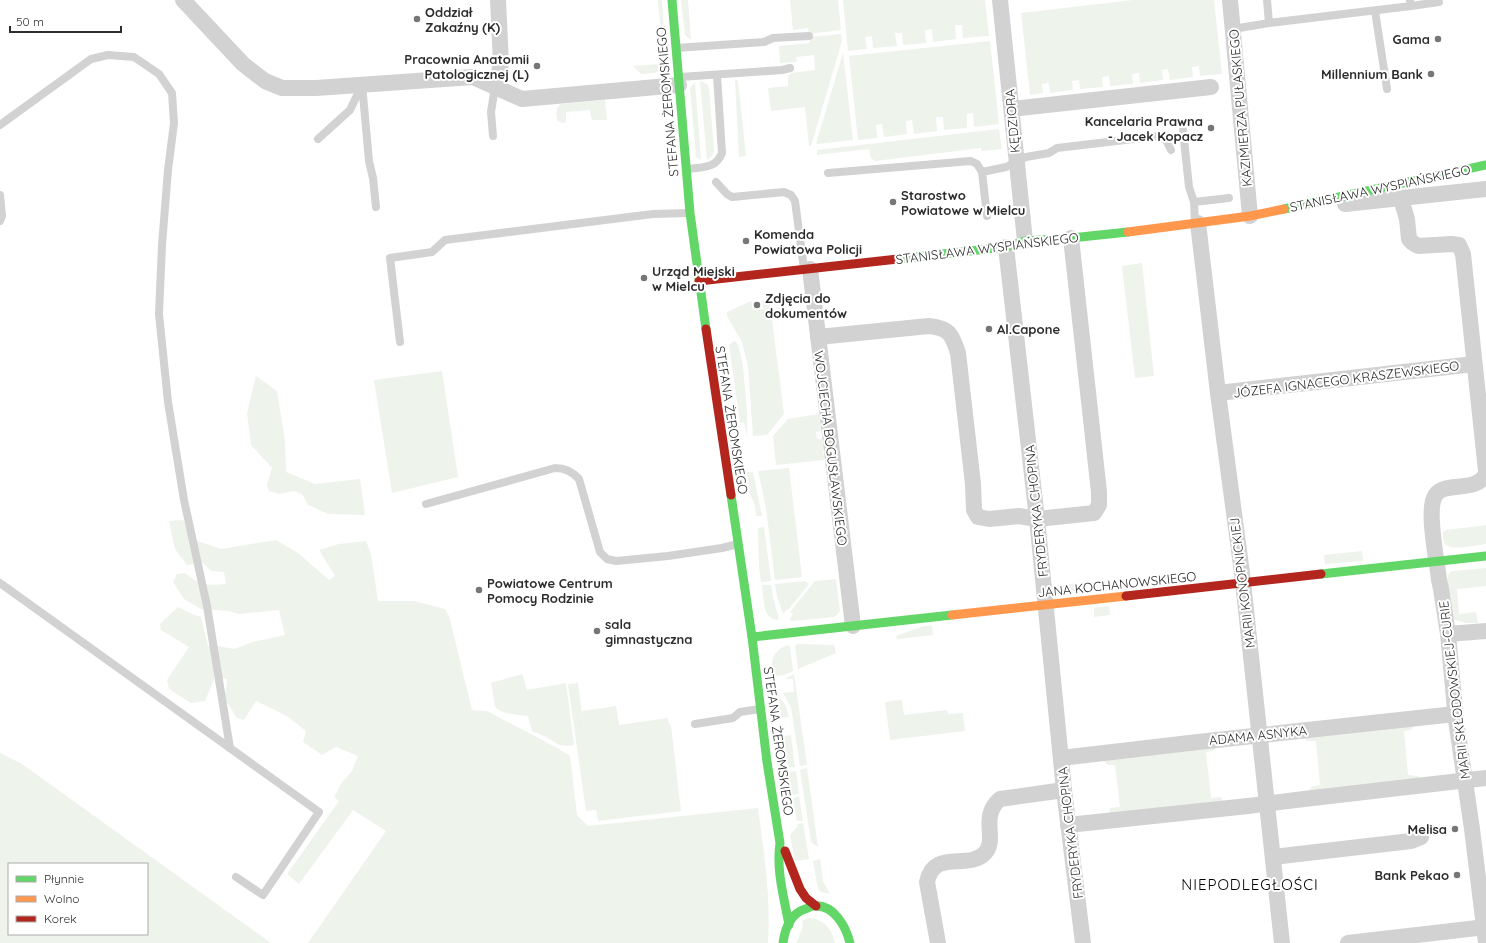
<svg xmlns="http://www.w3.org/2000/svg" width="1486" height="943" font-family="Quicksand,sans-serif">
<rect width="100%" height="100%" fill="#fff"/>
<g fill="#eef3eb" fill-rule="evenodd">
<path d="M657 0H662L665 50H661V42H662L658 1Z"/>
<path d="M681 0H688L691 40 685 35Z"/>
<path d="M790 0H838L841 30 809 34 808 28 793 30Z"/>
<path d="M843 0H985L989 36 963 38 962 25H955L956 39 933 42 932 29 925 30 926 43 903 45 902 33H895L897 46 873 48 872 36 865 37 867 49 848 51Z"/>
<path d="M1133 0H1214L1222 74 1200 76 1199 66 1192 67 1193 77 1170 80 1168 69 1162 70 1163 80 1140 83 1139 73 1132 74 1133 84 1110 86 1109 76 1102 77 1103 87 1080 89 1079 80 1072 81 1073 90 1050 93 1049 83 1042 84 1043 93 1030 95 1021 13Z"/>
<path d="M841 34 842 41 811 146H809L805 107 771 111 768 88 788 86V76L791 73 815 70 814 55 796 57 797 62 780 63 779 46 810 43 809 37Z"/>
<path d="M990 41 999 124 974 127 973 113 967 114V128L944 130 943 117H936L937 131 914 134 912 120 906 121 907 134 884 137 882 124 876 125 877 138 858 140 849 56Z"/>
<path d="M843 53 853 140 816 144Z"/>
<path d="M661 64 660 70 655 73 641 74 633 66Z"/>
<path d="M735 79 738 81 746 156 739 157Z"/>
<path d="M700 81 707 84 709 88 714 151 712 156 707 160Z"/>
<path d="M695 82 701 160 696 157 690 88Z"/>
<path d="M605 100 607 120H593L591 117 590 110 566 112V122L563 123C555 122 556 115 557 108L561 104Z"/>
<path d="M999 129 1002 149 981 151V148L875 161 871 158 869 149 817 155V150Z"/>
<path d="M1142 263 1154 376 1135 378 1122 266Z"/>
<path d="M762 300 770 304 784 414 767 435 753 436 748 366 742 342 727 316V312L751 301 753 310 763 309Z"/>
<path d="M734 341 736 342 738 344 743 366 747 412V437L744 422 740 423 729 345Z"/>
<path d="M442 371 458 477 392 493 374 380Z"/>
<path d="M256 376 277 391 285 441 286 472 315 484 360 479 365 515 328 514 308 505 302 494 294 491 279 494 269 491 267 485 272 468 251 445 247 413Z"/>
<path d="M819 414 821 431 816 432 817 439H822L824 460 776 465 773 436 788 419Z"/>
<path d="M789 468 802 577 775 580 766 508 758 471Z"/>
<path d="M747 472H753L762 516H756L755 505 750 494Z"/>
<path d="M183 520 195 540 221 549 276 540 298 553 329 580 335 576 319 550 339 544 366 541 371 554 378 601H414L445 609 449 616 472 710 487 711 559 749 570 756 577 815 588 826 758 808C764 853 771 897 768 943H308L386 831 353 810 299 884 287 874 339 801 334 797 342 782 352 771 358 756 336 747 322 755 303 742 306 731 287 716 256 701 244 720 237 718 225 699 227 679 215 677 205 701 191 703 169 689 167 680 189 647 161 630 160 624 178 607 192 614 201 617 208 646H218L234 649 253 642 285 635 279 610 238 614 230 611 201 609 184 599 173 582 177 574 185 573C199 585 208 586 226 584L224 572 211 571 203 563 187 565 175 549 169 521Z"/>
<path d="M1486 525V544C1478 545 1454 550 1448 546 1443 544 1443 537 1443 532L1446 530Z"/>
<path d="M764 527 771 581 761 582 759 567 758 528Z"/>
<path d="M1362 551 1363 561 1325 564 1324 555Z"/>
<path d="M1486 568V586L1457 589 1459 614 1476 612 1478 623H1465L1453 619 1447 579 1449 573 1452 571Z"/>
<path d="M836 579 840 611 836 616 834 617 793 621 789 620 793 614 790 612 815 581Z"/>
<path d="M805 581 809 584 788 610 787 609 783 614 777 596 775 584Z"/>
<path d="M1076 583 1078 589 1077 591C1068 591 1060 594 1054 586Z"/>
<path d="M762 585H771L773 598 779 618 777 620C762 619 764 597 762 585Z"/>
<path d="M1109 606 1110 615 1094 617V608Z"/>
<path d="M924 626H932L933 635 897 639 896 636Z"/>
<path d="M797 644 834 645 836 653 798 669 795 646Z"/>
<path d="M788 645 790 647 793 671 784 675 775 676C768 664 773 649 788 645Z"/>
<path d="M522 674 527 690 566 683 574 745C557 748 557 742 544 736 540 734 536 733 532 731L528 716C520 715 498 714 495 706 493 699 493 690 491 683Z"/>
<path d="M794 674 807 765 800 766 791 707 783 693 794 692 793 679H785Z"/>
<path d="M578 683 585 737 582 711 616 706 619 725 668 718V722L671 726 681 811 598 821 596 810 586 811 568 684Z"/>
<path d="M778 695 785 704 789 717 781 718Z"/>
<path d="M902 700 904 715 947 710 948 714 963 713 965 731 890 740 885 702Z"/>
<path d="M1414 725 1411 730 1404 731 1408 775 1419 776V779L1309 791 1311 787 1320 785 1316 741H1308L1304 738Z"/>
<path d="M791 735 795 767 788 768 784 736Z"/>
<path d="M1217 746C1215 752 1212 751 1206 752L1211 798 1221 797 1223 801 1109 814 1110 808 1120 807 1115 765H1109L1105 763 1104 759Z"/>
<path d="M0 753 22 764 271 943H0ZM9 864H147V934H9Z"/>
<path d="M807 768 818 847 811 842 800 770Z"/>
<path d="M796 771 799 794 792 795 789 772Z"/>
<path d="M799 796 803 821H797L793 798Z"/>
<path d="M803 823 809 859 795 861 790 835 798 826 797 824Z"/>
<path d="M820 859 823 881 830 894 821 892 818 889 813 861Z"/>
<path d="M808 918C822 918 833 929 835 943H796L803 927 802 921Z"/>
</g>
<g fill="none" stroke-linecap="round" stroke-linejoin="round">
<g stroke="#d2d2d2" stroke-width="8">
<path d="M1267 0 1269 23"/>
<path d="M1411 6 1439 2"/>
<path d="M1375 11 1387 89"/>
<path d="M1233 29 1269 23 1411 6 1410 0"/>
<path d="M676 48 764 42 773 38 809 36"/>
<path d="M680 77 782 70 790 68"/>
<path d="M362 84 369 161 373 178 376 207"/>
<path d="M0 125 91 59 108 55 134 57 159 74 172 93 174 123 168 170 162 245 159 314 168 402 184 500 207 606 230 748"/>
<path d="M1183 130 1189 187 1194 202"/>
<path d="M493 136 491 112 495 87"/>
<path d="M318 139 350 110 362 85"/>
<path d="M687 169C702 167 716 169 722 153L717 75"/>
<path d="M828 173 971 161 977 164 982 172"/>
<path d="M716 182 727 194 732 197 784 192 791 195 795 201 804 269"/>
<path d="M0 195 2 216 0 221"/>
<path d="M987 216 982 172 1006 167 1026 157 1049 153 1057 148 1159 136 1166 140 1171 150"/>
<path d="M1195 223 1194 202 1229 198"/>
<path d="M400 342 390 258 432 252 445 240 653 214 689 213"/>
<path d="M426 504 555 468C565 468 572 471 579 479L600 552 607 559 616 561 668 556 722 548 738 544"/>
<path d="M0 583 319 812 263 895 236 877"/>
<path d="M695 724 733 718 740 712 760 709"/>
</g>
<g stroke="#d2d2d2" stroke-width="16">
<path d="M183 0 243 64 265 81 282 88H316L473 77 522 99 679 85"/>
<path d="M1000 0 1025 241"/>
<path d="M1230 0 1250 216"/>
<path d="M495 87 501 64 498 0"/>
<path d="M1012 109 1211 87"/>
<path d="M1401 199 1407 219 1409 239 1413 243 1418 246 1451 244 1459 245 1463 254 1486 471"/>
<path d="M1345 204 1486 189"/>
<path d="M1198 223 1218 393 1242 573 1282 943"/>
<path d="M1006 247 1037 519 1064 790 1083 943"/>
<path d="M810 269 853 626"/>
<path d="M818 337 929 326C949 328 952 334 958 353L973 484 974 510 978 517 989 519 1019 516 1037 519 1094 513 1099 505V492L1071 238"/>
<path d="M1218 393 1474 364"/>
<path d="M1448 634 1486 631"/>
<path d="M1061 758 1198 742 1455 714"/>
<path d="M1068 825 1248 806 1304 799 1486 778"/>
<path d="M1273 857 1411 841 1421 837"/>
<path d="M938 943 927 882C934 848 968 871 985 853 998 839 979 817 1000 799L1064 790"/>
<path d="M1348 943 1486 927"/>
<path d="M1486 943 1472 829 1456 720 1448 634 1441 589 1439 580C1437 560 1427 514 1434 498 1441 479 1475 495 1486 474"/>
</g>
<g stroke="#63d668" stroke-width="9">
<path d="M672 0 690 213 706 329"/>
<path d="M1284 209 1486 165"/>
<path d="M898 259 1006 247 1025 241 1071 238 1128 232"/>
<path d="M731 495 752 637 767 762 780 843C776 871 784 897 789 925"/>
<path d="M1321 574 1486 556"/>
<path d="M752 637 952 615"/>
<path d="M783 943C785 928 790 914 805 909 808 908 811 906 814 906 834 904 846 927 850 943"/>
</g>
<g stroke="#ff974d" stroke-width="9">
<path d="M1128 232 1250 216 1284 209"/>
<path d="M952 615 1126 596"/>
</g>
<g stroke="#b3261e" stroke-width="9">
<path d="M699 281 898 259"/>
<path d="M706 329 731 495"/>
<path d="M1126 596 1321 574"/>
<path d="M785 851 800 889 806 898 816 906"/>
</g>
</g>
<g fill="#767676" stroke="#fff" stroke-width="1.5">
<circle cx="417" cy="19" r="4"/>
<circle cx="1438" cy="39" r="4"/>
<circle cx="537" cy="66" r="4"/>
<circle cx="1431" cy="74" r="4"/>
<circle cx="1211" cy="128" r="4"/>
<circle cx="893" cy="202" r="4"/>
<circle cx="746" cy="241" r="4"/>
<circle cx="644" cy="278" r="4"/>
<circle cx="757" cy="305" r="4"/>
<circle cx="989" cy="329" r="4"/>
<circle cx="479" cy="590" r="4"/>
<circle cx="597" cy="631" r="4"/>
<circle cx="1455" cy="829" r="4"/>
<circle cx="1457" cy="875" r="4"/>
</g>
<g text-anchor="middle" stroke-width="4" stroke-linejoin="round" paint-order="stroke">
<g font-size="13" font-weight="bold" fill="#2d2d2d" stroke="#fff" text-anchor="start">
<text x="425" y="17">Oddział<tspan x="425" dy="15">Zakaźny (K)</tspan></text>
<text x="1430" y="44" text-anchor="end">Gama</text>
<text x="529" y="64" text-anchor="end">Pracownia Anatomii<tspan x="529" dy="15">Patologicznej (L)</tspan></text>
<text x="1423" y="79" text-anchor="end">Millennium Bank</text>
<text x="1203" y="126" text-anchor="end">Kancelaria Prawna<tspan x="1203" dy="15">- Jacek Kopacz</tspan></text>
<text x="901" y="200">Starostwo<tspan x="901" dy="15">Powiatowe w Mielcu</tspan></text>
<text x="754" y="239">Komenda<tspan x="754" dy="15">Powiatowa Policji</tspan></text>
<text x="652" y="276">Urząd Miejski<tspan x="652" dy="15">w Mielcu</tspan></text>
<text x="765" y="303">Zdjęcia do<tspan x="765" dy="15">dokumentów</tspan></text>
<text x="997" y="334">Al.Capone</text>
<text x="487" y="588">Powiatowe Centrum<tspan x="487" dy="15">Pomocy Rodzinie</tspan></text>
<text x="605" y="629">sala<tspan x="605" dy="15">gimnastyczna</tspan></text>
<text x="1447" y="834" text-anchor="end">Melisa</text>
<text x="1449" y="880" text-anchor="end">Bank Pekao</text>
</g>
<g font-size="13" fill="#2d2d2d" stroke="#fff">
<text transform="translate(667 102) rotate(-95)" y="5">STEFANA ŻEROMSKIEGO</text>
<text transform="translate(1240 108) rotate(-95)" y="5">KAZIMIERZA PUŁASKIEGO</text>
<text transform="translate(1012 121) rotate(-95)" y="5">KĘDZIORA</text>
<text transform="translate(1380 188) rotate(-12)" y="5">STANISŁAWA WYSPIAŃSKIEGO</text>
<text transform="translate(987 248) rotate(-7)" y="5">STANISŁAWA WYSPIAŃSKIEGO</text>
<text transform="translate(1346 379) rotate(-7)" y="5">JÓZEFA IGNACEGO KRASZEWSKIEGO</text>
<text transform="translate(732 420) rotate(81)" y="5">STEFANA ŻEROMSKIEGO</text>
<text transform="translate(831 448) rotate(83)" y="5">WOJCIECHA BOGUSŁAWSKIEGO</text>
<text transform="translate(1036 511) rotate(-96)" y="5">FRYDERYKA CHOPINA</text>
<text transform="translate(1242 583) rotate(-97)" y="5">MARII KONOPNICKIEJ</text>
<text transform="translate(1117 584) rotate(-6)" y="5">JANA KOCHANOWSKIEGO</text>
<text transform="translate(1454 690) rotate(-97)" y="5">MARII SKŁODOWSKIEJ-CURIE</text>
<text transform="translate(1258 735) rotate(-6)" y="5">ADAMA ASNYKA</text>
<text transform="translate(779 741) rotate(82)" y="5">STEFANA ŻEROMSKIEGO</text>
<text transform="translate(1070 833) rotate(-97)" y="5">FRYDERYKA CHOPINA</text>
</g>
<g font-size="15" letter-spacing="1" fill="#000" stroke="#fff">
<text x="1250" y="890">NIEPODLEGŁOŚCI</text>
</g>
</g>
<rect x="8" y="863" width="140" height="72" fill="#ffffff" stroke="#ababab"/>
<rect x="16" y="876" width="20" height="6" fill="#63d668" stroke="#ababab"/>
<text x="44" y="883" font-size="12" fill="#2d2d2d">Płynnie</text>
<rect x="16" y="896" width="20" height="6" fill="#ff974d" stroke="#ababab"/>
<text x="44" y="903" font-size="12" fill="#2d2d2d">Wolno</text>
<rect x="16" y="916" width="20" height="6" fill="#b3261e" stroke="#ababab"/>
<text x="44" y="923" font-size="12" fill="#2d2d2d">Korek</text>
<path d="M10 26v6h111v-6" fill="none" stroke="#2d2d2d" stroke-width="2"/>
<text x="16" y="26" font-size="12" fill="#2d2d2d" stroke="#ffffff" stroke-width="3" paint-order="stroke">50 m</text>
</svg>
